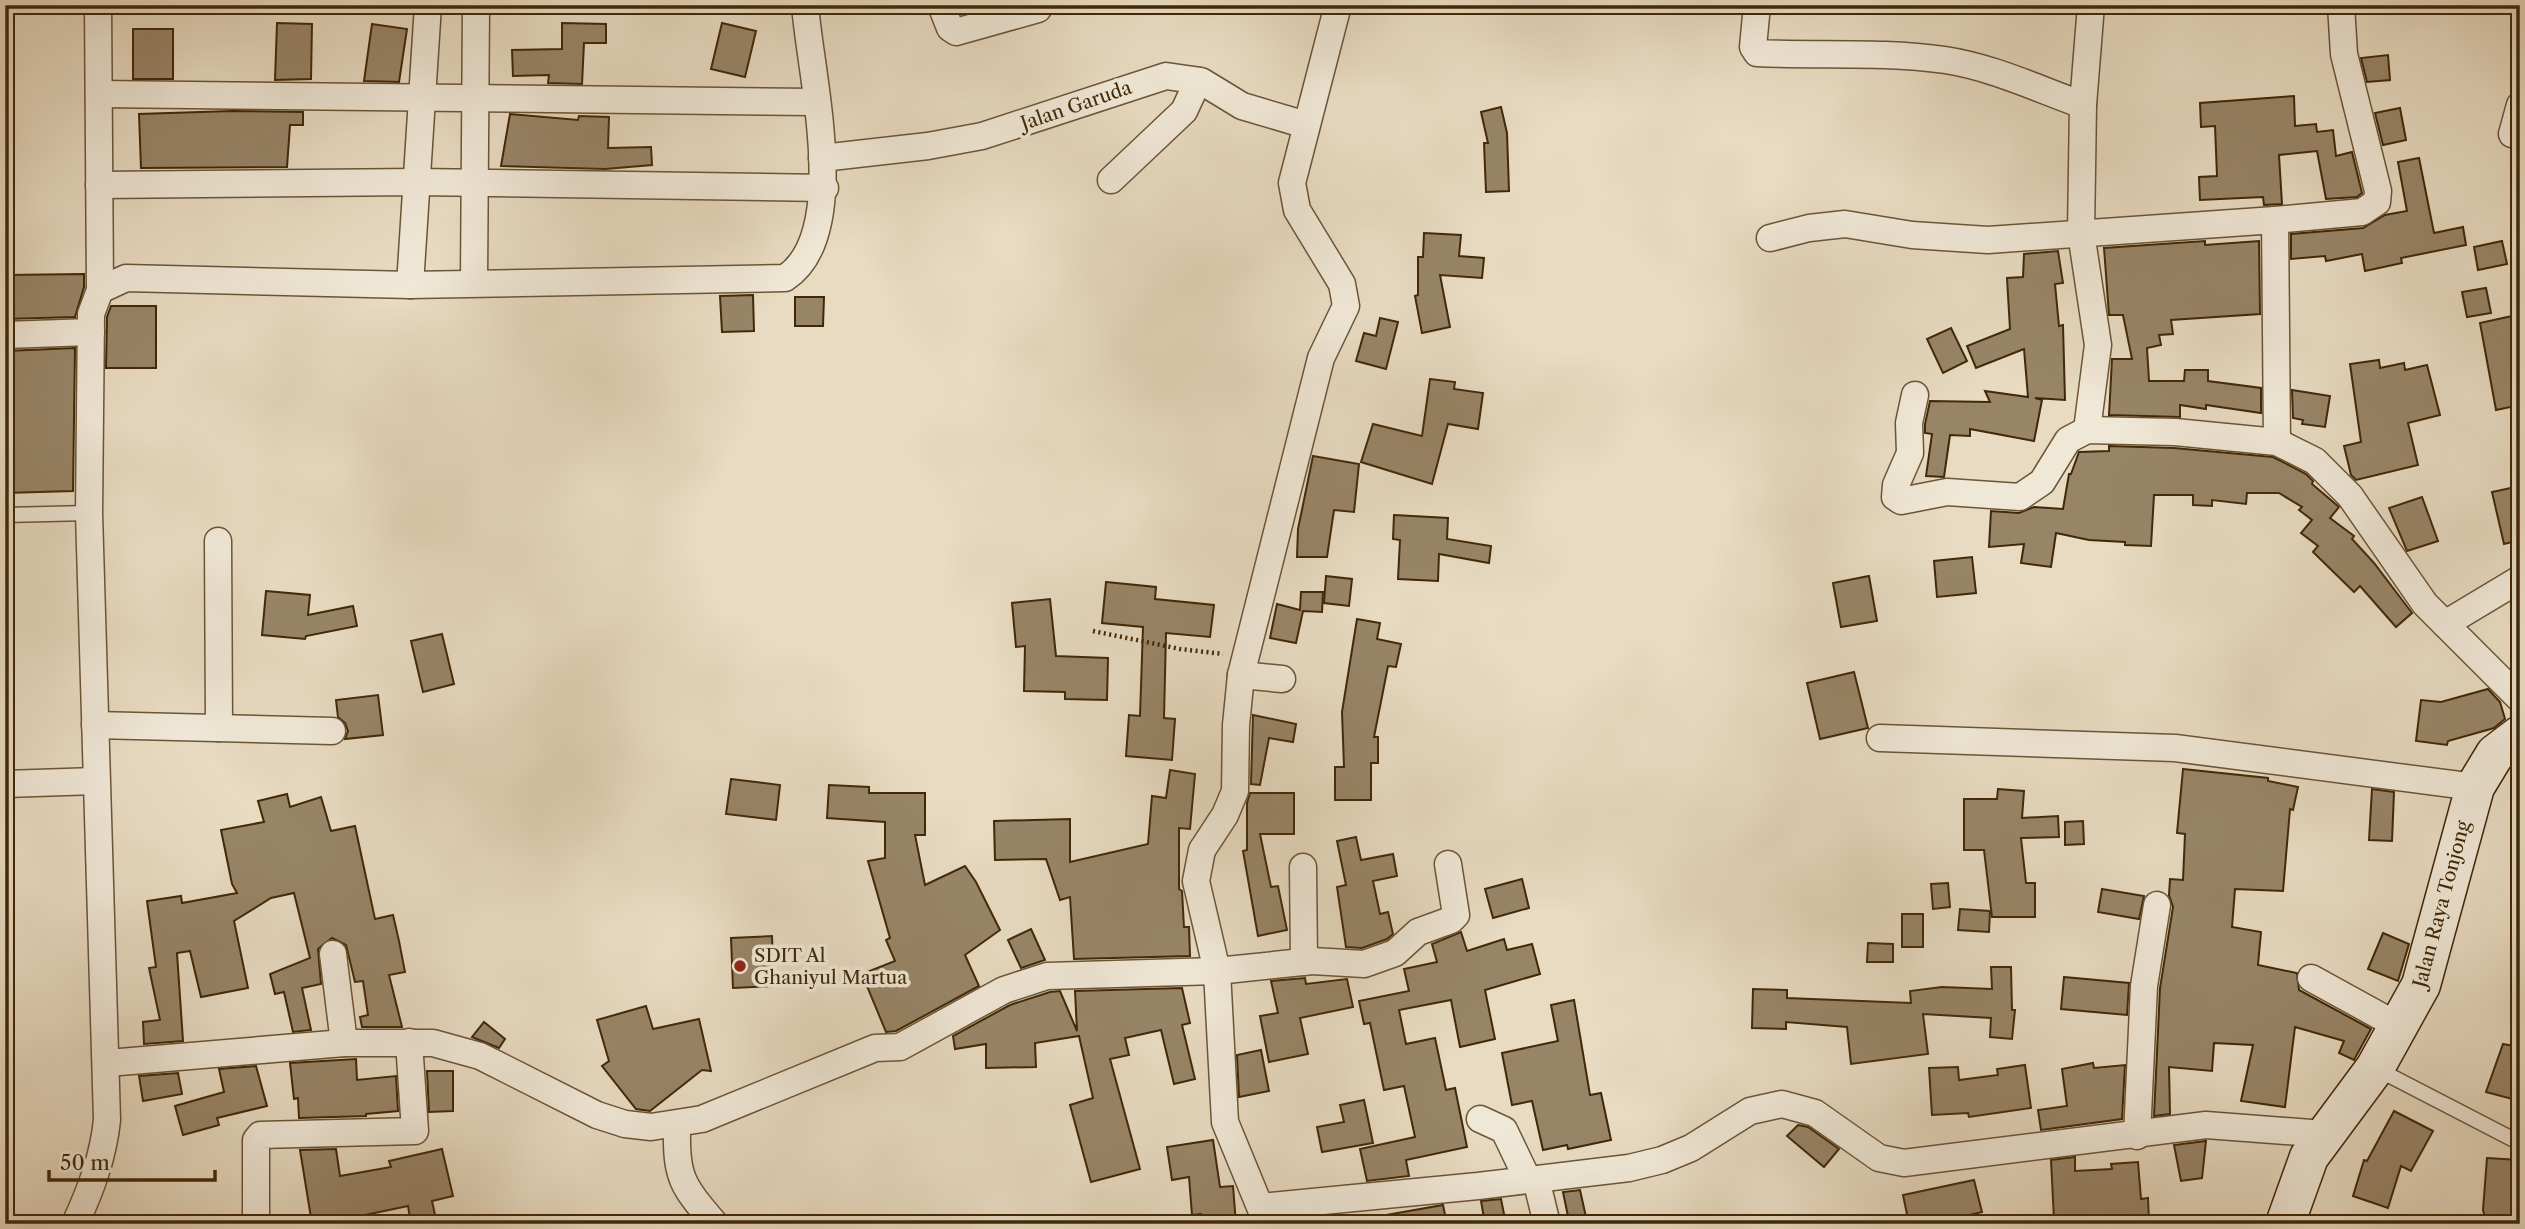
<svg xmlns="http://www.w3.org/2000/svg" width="2525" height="1229" font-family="'Libre Caslon Text',serif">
<rect width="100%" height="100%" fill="#e8dbc2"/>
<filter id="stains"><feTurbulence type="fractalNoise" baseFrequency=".00286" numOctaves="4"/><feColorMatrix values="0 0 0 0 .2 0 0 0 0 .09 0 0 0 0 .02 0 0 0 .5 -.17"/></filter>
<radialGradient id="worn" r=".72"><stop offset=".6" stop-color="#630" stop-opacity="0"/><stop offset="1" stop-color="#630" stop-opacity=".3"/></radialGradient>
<g fill="#988568" stroke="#412807" stroke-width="2">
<path d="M277 23 312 24 311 79 275 80Z"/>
<path d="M562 23 606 24V43H584L582 84 548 83 549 75 513 76 512 50 562 49Z"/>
<path d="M722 23 756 31 745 77 711 69Z"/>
<path d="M372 24 407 29 399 82 364 81Z"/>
<rect x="133" y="29" width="40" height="50"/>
<path d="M2388 55 2390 80 2367 82 2361 58Z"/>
<path d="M2294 96 2295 126 2316 124 2317 132 2333 130 2336 156 2352 152 2362 193 2357 197 2326 199 2317 151 2279 155 2282 204 2264 205 2263 197 2200 200 2199 177 2217 176 2215 126 2201 127 2200 103Z"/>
<path d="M1501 107 1507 133 1509 191 1486 192 1484 143H1488L1481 112Z"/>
<path d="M2400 108 2406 140 2383 145 2375 113Z"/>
<path d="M231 111 303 112V125H290L287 167 141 168 139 114Z"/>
<path d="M510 114 578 120 579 116 609 117 608 148 651 147 652 165 605 169 501 166Z"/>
<path d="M2419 158 2434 233 2463 227 2466 245 2401 258 2402 263 2365 271 2362 254 2326 261 2325 256 2291 259V234L2363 228 2385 215 2407 211 2398 162Z"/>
<path d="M1424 233 1461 235 1459 256 1484 258 1482 278 1440 275 1450 327 1422 333 1415 296 1418 295V257H1423Z"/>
<path d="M2205 241V245L2259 241 2260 314 2171 320 2173 334 2159 335 2161 345 2147 348 2149 381H2184L2185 370H2208V381L2261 388V413L2206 405V409L2180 405V417L2109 415 2112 359H2132L2123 315H2109L2104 248Z"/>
<path d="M2502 241 2507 264 2478 270 2474 247Z"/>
<path d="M2058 251 2063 283 2055 284 2059 326 2063 325 2065 400 2035 398 2042 400 2034 441 1970 429V436L1950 435 1944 477 1926 476 1932 434 1925 433V424L1930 401 1990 402 1985 391 2028 397 2024 349 1976 368 1967 346 2010 329 2007 278 2023 277 2024 254Z"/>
<path d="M84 274V287L75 317 5 319V275Z"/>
<path d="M2486 288 2491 313 2467 317 2462 292Z"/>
<path d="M753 295 754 331 722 332 720 296Z"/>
<path d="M795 297H824L823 326H795Z"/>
<path d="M111 306H156V368H106L107 317Z"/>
<path d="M2512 316 2520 354V405L2496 410 2480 323Z"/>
<path d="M1380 318 1398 322 1386 369 1356 361 1364 333 1376 336Z"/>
<path d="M1951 328 1967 361 1943 373 1927 339Z"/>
<path d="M75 348 73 491 5 493V351Z"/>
<path d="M2379 360 2380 368 2404 363 2405 370 2427 365 2440 415 2408 423 2418 465 2356 480 2351 475 2344 446 2361 442 2350 364Z"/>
<path d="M1430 379 1455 382 1454 389 1483 393 1478 429 1448 424 1432 484 1361 462 1373 424 1422 436Z"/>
<path d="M2292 390 2330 396 2325 427 2302 424 2303 420 2293 418Z"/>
<path d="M2109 446 2174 448 2273 457 2306 474 2313 481 2312 484 2339 507 2330 518 2354 536 2352 539 2374 563 2412 613 2396 627 2360 586 2354 592 2313 552 2318 546 2301 533 2312 520 2299 510 2302 507 2279 493H2247L2246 504 2212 500V506L2193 505V495H2154L2151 546 2125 545V542L2089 540 2056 533 2051 567 2021 563 2024 544 1989 547 1991 511 2019 513 2034 507 2063 509 2069 474H2071L2079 452 2109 451Z"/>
<path d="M1313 456 1359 464 1354 512 1334 510 1327 557H1297L1298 529Z"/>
<path d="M2520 486V540L2504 544 2492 492Z"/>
<path d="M2422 497 2438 541 2407 551 2389 508Z"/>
<path d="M1394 515 1448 518 1447 539 1491 546 1489 563 1439 554 1438 581 1398 579 1400 540 1393 539Z"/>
<path d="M1972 557 1976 593 1937 597 1934 561Z"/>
<path d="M1326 576 1352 579 1349 606 1324 603Z"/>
<path d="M1869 576 1877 621 1841 627 1833 583Z"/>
<path d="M1106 582 1156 587 1155 599 1214 605 1210 637 1166 633 1164 718 1175 719 1172 760 1126 756 1129 715 1140 716 1143 627 1102 623Z"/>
<path d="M266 591 310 595 308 615 353 606 357 626 306 636 305 639 262 635Z"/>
<path d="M1301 592H1323L1322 612 1303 611 1296 643 1270 638 1277 604 1300 610Z"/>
<path d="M1050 599 1056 656 1108 658 1107 700 1065 699V692L1024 691 1025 646 1016 647 1012 603Z"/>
<path d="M1357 619 1380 623 1377 639 1401 644 1396 667 1388 666 1374 737H1378V763H1371V800H1335V767H1344L1342 712Z"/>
<path d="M442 634 454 684 423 692 411 641Z"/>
<path d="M1854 672 1868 728 1820 739 1807 683Z"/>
<path d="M2488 689 2500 702 2505 719 2494 728 2448 741 2447 745 2416 741 2421 700 2441 702Z"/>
<path d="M378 695 383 735 345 739 348 731 345 723 338 717 336 700Z"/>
<path d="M1253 715 1296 724 1293 742 1269 738 1260 785 1251 784Z"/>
<path d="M2183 769 2268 778V781L2298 787 2293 810 2290 809 2283 891 2235 889 2232 927 2261 932 2258 965 2297 973 2299 990 2371 1029 2354 1060 2339 1053 2344 1041 2295 1027 2285 1107 2241 1101 2253 1045 2214 1043 2212 1071 2169 1067 2170 1114 2154 1116 2160 988 2173 907 2169 895 2170 879 2183 880 2185 834 2177 833Z"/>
<path d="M1170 770 1195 774 1190 829 1179 828V889L1182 891 1184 927H1189L1190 956 1074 959 1070 897 1060 900 1046 859 995 860 994 821 1070 819V862L1148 844 1152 796 1166 798Z"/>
<path d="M731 779 780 785 776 820 726 814Z"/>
<path d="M829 785 869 787V793H925V835H915L925 885 965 866 976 882 1000 930 965 955 979 986 896 1031 886 1032 862 974 895 961 886 940 890 938 868 861 885 858V822L827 818Z"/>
<path d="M1998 789 2024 791 2022 818 2058 816 2059 837 2021 838 2026 883H2035V917H1992L1984 850H1964V799H1997Z"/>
<path d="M2372 789 2394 792 2392 841 2369 840Z"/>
<path d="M1250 793H1294V834H1260L1271 887 1278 886 1287 930 1258 936 1243 851 1247 850V803Z"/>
<path d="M287 794 290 807 321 797 331 831 355 826 375 919 393 915 399 941 405 972 389 975 402 1027H362L360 1017 368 1015 363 981 355 982 346 945 332 938 318 949 321 984 302 988 311 1030 293 1032 284 992 275 994 270 974 310 958 294 893 271 898 234 921 248 988 201 997 190 951 177 953 183 1041 144 1044 143 1022 160 1020 149 968 156 967 147 901 181 896 182 903 237 893 232 884 221 830 264 822 258 801Z"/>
<path d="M2083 821 2084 844 2065 845V822Z"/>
<path d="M1356 837 1361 860 1393 854 1397 876 1373 881 1380 914 1388 912 1393 934 1387 939 1362 948 1346 947 1337 887 1346 885 1337 841Z"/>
<path d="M1522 879 1529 908 1493 918 1485 889Z"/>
<path d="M1948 883 1950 907 1933 909 1931 884Z"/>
<path d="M2102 889 2144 896 2139 919 2098 912Z"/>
<path d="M1960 909 1990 911 1989 932 1958 930Z"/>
<rect x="1902" y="914" width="21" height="33"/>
<path d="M1031 929 1045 960 1021 968 1008 940Z"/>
<path d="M1461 932 1467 951 1504 939 1507 950 1532 944 1540 974 1485 990 1495 1039 1460 1047 1451 1000 1399 1010 1406 1044 1435 1038 1446 1090 1455 1088 1467 1147 1406 1160 1409 1176 1367 1181 1360 1149 1415 1137 1404 1086 1384 1090 1370 1023 1364 1024 1359 1001 1409 991 1404 969 1437 962 1432 944Z"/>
<path d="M2383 933 2409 944 2398 981 2368 969Z"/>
<path d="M772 936 774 986 733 988 731 938Z"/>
<path d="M1868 943 1893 944V962H1867Z"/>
<path d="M1991 967H2011L2012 1010H2015L2012 1039 1990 1037 1991 1018 1923 1014 1928 1054 1851 1064 1847 1027 1786 1022V1029L1752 1028 1753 989 1787 990V998L1911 1003 1910 991 1942 987 1992 989Z"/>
<path d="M2064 977 2129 983 2127 1015 2061 1009Z"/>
<path d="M1305 978 1306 984 1347 979 1353 1007 1300 1018 1308 1054 1269 1062 1260 1016 1278 1013 1271 981Z"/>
<path d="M1182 988 1190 1023 1182 1025 1195 1079 1174 1084 1161 1030 1125 1038 1129 1055 1110 1059 1140 1169 1091 1182 1070 1105 1093 1098 1079 1036 1035 1043 1036 1067 986 1068V1044L955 1049 953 1036 1010 1005 1050 992 1060 991 1077 1031 1075 991Z"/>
<path d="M1574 1000 1590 1095 1601 1093 1611 1140 1568 1149 1567 1145 1543 1150 1532 1101 1512 1105 1502 1053 1558 1041 1551 1005Z"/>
<path d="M646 1006 653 1029 699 1019 711 1071 702 1070 650 1111 636 1109 602 1066 609 1061 597 1020Z"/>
<path d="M484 1022 505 1039 499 1048 472 1037Z"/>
<path d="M2503 1044 2520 1047V1101L2486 1092Z"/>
<path d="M1261 1050 1269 1091 1239 1097 1237 1055Z"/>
<path d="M356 1059 357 1080 396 1076 398 1111 366 1114V1116L299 1118 298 1098 294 1099 290 1063Z"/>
<path d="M2093 1063 2094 1068 2125 1065 2122 1119 2041 1130 2038 1110 2067 1106 2062 1069Z"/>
<path d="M2025 1065 2031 1108 1969 1117 1968 1113 1932 1115 1929 1068 1958 1067 1959 1080 1998 1075 1997 1069Z"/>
<path d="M256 1066 267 1106 217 1118 219 1125 183 1135 175 1106 224 1092 219 1069Z"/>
<path d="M427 1071H453V1111L429 1112Z"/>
<path d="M178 1073 182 1094 143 1101 139 1076Z"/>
<path d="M1364 1100 1373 1143 1322 1152 1317 1127 1344 1122 1340 1105Z"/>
<path d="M2394 1111 2433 1131 2411 1171 2401 1166 2388 1208 2353 1196 2364 1160 2367 1161Z"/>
<path d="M1798 1125 1808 1127 1839 1149 1824 1167 1787 1136Z"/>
<path d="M1213 1140 1220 1187 1233 1186 1236 1224H1202L1201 1214 1192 1215 1189 1177 1172 1180 1167 1147Z"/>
<path d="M2206 1141 2202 1178 2181 1181 2174 1145Z"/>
<path d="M336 1149 340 1176 391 1167 389 1161 442 1149 453 1196 432 1201 437 1224H411L408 1206 346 1219 348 1224H312L300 1150Z"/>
<path d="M2075 1157V1171L2112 1169 2111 1164 2138 1162 2141 1199 2148 1198 2149 1222 2081 1224V1218L2054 1220 2051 1160Z"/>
<path d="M2487 1158 2519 1160 2517 1211H2511L2513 1224H2487L2483 1210Z"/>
<path d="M1974 1180 1982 1212 1936 1223 1935 1219 1909 1224 1903 1195Z"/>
<path d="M1580 1190 1586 1217 1569 1221 1563 1192Z"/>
<path d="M1501 1199 1506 1224H1485L1481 1201Z"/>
<path d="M1443 1205 1447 1224H1381L1380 1216Z"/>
</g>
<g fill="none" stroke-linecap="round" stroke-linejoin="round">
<g stroke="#6b5536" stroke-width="17">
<g id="service">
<path d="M5 515 89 513"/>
<path d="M2377 1069 2520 1143"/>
</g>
</g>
<g stroke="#6b5536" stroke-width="29">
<g id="minor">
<path d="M98 5 100 290"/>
<path d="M941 5 950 28 956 32 1038 9"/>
<path d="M1757 5 1753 47 1757 53C1819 56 1883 51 1945 60 1992 67 2038 89 2083 105"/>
<path d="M99 94 815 102"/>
<path d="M2512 134 2520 105"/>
<path d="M822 158 928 146 982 136 1166 76 1201 81 1242 106 1306 125"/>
<path d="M1111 180 1184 111 1198 81"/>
<path d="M99 185 417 182 825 188"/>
<path d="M2275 220 2362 212 2377 202 2378 191 2344 54 2341 5"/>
<path d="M1770 238 1809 228 1845 224 1912 235 1988 240 2275 220 2277 442"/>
<path d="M474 282 476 5"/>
<path d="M410 285 428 5"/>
<path d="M5 335 91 332"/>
<path d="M1915 395 1909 423 1910 453 1896 485 1895 497 1901 501 1947 492 2020 497 2042 482 2068 440 2087 430 2175 432 2277 442 2315 461 2350 496 2425 604 2520 699"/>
<path d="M2087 430 2098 345 2081 233 2083 105 2091 5"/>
<path d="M218 541 219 728"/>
<path d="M2445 624 2520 579"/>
<path d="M1241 675 1282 679"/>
<path d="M95 725 332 731"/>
<path d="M1880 738 2175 748 2475 787"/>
<path d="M5 784 96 781"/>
<path d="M1303 867 1304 962"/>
<path d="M333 954 344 1043"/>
<path d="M2311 978 2400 1027"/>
<path d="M108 1063 344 1043H433L480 1056 597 1115 625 1124 651 1127 702 1119 875 1048 900 1047 1004 990 1047 976 1217 971 1312 961 1364 964 1395 953 1418 932 1451 920 1456 915 1448 864"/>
<path d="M1480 1119 1504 1130 1528 1180"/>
<path d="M677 1124C676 1178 681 1184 715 1224"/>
<path d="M2137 1136 2144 986 2157 905"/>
<path d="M1536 1179 1547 1224"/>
<path d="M1261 1207 1478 1186 1629 1168 1662 1160 1691 1148 1750 1111 1782 1104 1815 1113 1879 1158 1904 1163 2206 1125 2325 1134"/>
<path d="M75 1224C91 1189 103 1158 107 1120L89 513 91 314 100 290 126 278 410 285 785 278C852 235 810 74 805 5"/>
<path d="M256 1224V1140L260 1135 415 1131 409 1042"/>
<path d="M1267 1224 1225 1122 1217 971 1196 881 1202 850 1225 815 1235 791 1236 725 1241 675 1321 358 1346 306 1342 284 1297 210 1292 183 1338 5"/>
</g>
</g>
<g stroke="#412807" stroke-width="41">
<path id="secondary" d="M2285 1224 2309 1157 2375 1068 2421 985 2475 787 2495 754 2520 735"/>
</g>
<path stroke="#412807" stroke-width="4.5" stroke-dasharray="2 3.5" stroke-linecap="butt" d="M1093 631 1180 649 1223 654"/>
<use href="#service" stroke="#f0e8d7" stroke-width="14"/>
<use href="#minor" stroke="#f0e8d7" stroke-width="26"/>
<use href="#secondary" stroke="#f0e8d7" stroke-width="38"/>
</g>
<circle fill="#8f2418" stroke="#f0e8d7" stroke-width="2.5" cx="740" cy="966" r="7"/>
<g text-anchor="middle" stroke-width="7" stroke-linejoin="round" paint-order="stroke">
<g font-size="19" fill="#412807" stroke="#f0e8d7">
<text transform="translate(1076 105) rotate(-19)" y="7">Jalan Garuda</text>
<text transform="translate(2441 904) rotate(-75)" y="7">Jalan Raya Tonjong</text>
</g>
<g font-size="19" fill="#412807" stroke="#f0e8d7" text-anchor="start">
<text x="754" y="962">SDIT Al<tspan x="754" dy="22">Ghaniyul Martua</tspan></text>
</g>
</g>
<rect width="2525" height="1229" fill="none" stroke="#e8dbc2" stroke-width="28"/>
<rect x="7" y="7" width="2511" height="1215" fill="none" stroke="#412807" stroke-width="3.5"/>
<rect x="14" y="14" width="2497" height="1201" fill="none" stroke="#412807" stroke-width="2"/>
<path d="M49 1170v10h166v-10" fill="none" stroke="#412807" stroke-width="3.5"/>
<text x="60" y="1170" font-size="21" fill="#412807" stroke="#f0e8d7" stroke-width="5" paint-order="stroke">50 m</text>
<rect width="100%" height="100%" filter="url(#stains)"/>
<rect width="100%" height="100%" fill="url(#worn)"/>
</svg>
